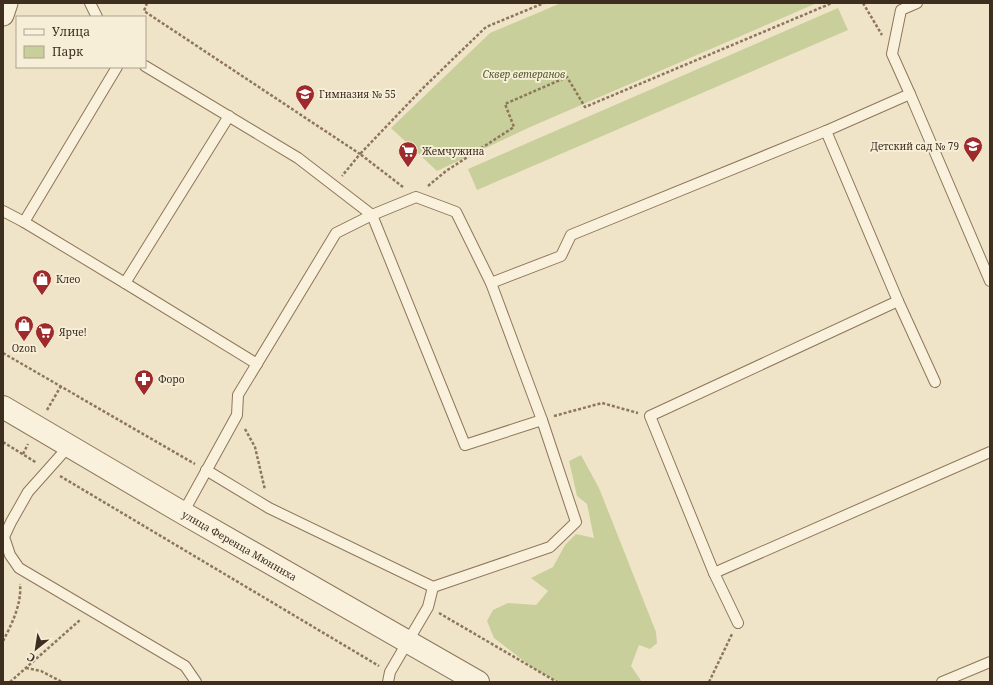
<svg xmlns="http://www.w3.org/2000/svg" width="993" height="685" font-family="'Noto Serif',serif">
<rect width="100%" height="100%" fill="#f0e4c8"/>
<g fill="#c9cf9b">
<path d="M561 3H817L528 128 437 171 391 128 490 33Z"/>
<path d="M838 8 848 30 477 190 468 169Z"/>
<path d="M581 455 599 488 656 632 657 643 650 649 639 645 631 666 642 682H559L533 668 494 638 487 621 493 610 508 603 536 605 548 591 531 578 553 567 565 545 576 534 594 538 587 504 577 496 569 461Z"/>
</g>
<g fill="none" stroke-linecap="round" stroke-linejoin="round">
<g stroke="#8d765c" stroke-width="12">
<g id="service">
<path d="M90 3 97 17"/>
<path d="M145 66 298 158 372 215 465 445 542 420"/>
<path d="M910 94 990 281"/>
<path d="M3 211 24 222 125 283 257 364"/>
<path d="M24 222 117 67"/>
<path d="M125 283 229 116"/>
<path d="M898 301 935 382"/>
<path d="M69 446 28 492 11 522 4 537 10 555 19 568 185 666 196 682"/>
<path d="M206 470 269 508 433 587 550 547 576 522 542 420 491 283"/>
<path d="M183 513 237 415 238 395 336 233 372 215 416 197 456 212 491 283 561 256 571 235 826 131"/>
<path d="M714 573 990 452"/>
<path d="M738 623 714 573 650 416 898 301 826 131 910 94 892 54 901 10 917 3"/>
<path d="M388 682 390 672 428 607 433 587"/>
<path d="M942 682 990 662"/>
</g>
</g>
<g stroke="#8d765c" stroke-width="23">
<path id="minor" d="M3 15 7 3"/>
</g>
<g stroke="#8d765c" stroke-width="24">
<g id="tertiary">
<path id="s1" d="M3 407 183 513 478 682"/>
</g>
</g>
<g stroke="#8d765c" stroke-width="2.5" stroke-dasharray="3 2" stroke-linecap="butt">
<path d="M147 3 144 11 360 154 342 176"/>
<path d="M863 3 882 35"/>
<path d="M428 186 446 171 514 127 505 104 567 77 585 107 832 3"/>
<path d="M403 187 360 154 424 87 486 27 544 3"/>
<path d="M3 353 195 464"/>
<path d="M47 410 61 386"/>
<path d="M554 416 602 403 638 413"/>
<path d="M245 429 255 447 265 490"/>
<path d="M3 442 37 463"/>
<path d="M23 454 28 444"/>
<path d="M60 476 379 666"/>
<path d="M439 613 557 682"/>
<path d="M3 641C12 624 22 603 20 584"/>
<path d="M26 668 41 671 62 682"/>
<path d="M10 682 80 620"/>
<path d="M709 682 732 634"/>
</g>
<use href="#service" stroke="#faf1dc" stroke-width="10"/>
<use href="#minor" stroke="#faf1dc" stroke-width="21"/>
<use href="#tertiary" stroke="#faf1dc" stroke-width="22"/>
</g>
<defs>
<g id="school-pin" transform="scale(1)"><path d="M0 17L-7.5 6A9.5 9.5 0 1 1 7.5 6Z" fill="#9e2a2b" stroke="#f7eed8"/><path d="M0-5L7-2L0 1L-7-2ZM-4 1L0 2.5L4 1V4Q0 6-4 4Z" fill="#fff"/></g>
<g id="supermarket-pin" transform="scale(1)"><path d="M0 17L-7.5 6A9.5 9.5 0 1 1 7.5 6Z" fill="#9e2a2b" stroke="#f7eed8"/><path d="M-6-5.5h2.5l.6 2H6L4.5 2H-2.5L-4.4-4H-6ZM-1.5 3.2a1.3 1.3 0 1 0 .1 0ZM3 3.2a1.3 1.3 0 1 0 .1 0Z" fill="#fff"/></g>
<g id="shop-pin" transform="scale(1)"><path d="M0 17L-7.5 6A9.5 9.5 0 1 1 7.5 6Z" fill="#9e2a2b" stroke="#f7eed8"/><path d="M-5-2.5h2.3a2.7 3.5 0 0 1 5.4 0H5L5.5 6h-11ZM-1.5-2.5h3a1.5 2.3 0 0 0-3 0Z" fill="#fff"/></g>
<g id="pharmacy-pin" transform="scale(1)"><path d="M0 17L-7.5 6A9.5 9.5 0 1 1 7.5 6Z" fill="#9e2a2b" stroke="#f7eed8"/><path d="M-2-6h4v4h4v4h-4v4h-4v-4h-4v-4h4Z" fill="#fff"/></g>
</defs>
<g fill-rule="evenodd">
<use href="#school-pin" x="305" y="94"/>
<use href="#school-pin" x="973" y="146"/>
<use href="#supermarket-pin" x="408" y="151"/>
<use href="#shop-pin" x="42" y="279"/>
<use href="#shop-pin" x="24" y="325"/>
<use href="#supermarket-pin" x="45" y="332"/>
<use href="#pharmacy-pin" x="144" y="379"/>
</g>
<g text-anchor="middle" stroke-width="4" stroke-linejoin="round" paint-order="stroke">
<g font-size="10" font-style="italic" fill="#4d5a26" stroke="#f7eed8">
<text x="524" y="78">Сквер ветеранов</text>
</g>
<g font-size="10" fill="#3d2e20" stroke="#f7eed8" text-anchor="start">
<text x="319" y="98">Гимназия № 55</text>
<text x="959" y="150" text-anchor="end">Детский сад № 79</text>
<text x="422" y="155">Жемчужина</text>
<text x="56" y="283">Клео</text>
<text x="59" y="336">Ярче!</text>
<text x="24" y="352" text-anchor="middle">Ozon</text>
<text x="158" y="383">Форо</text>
</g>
<g font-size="10" fill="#3d2e20" stroke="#f7eed8">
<text dy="4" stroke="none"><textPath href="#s1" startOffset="274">улица Ференца Мюнниха</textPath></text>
</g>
</g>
<rect width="993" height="685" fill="none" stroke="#3d2e20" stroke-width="8"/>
<rect x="16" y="16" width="130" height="52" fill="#f7eed8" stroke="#ada18e"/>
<rect x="24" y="29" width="20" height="6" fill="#faf1dc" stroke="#ada18e"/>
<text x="52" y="36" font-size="12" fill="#3d2e20">Улица</text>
<rect x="24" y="46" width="20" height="12" fill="#c9cf9b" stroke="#ada18e"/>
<text x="52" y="56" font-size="12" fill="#3d2e20">Парк</text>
<g transform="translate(36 649) rotate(210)" stroke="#f7eed8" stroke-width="3" paint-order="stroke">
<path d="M0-3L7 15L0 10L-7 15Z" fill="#3d2e20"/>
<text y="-6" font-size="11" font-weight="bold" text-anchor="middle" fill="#3d2e20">С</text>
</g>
</svg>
